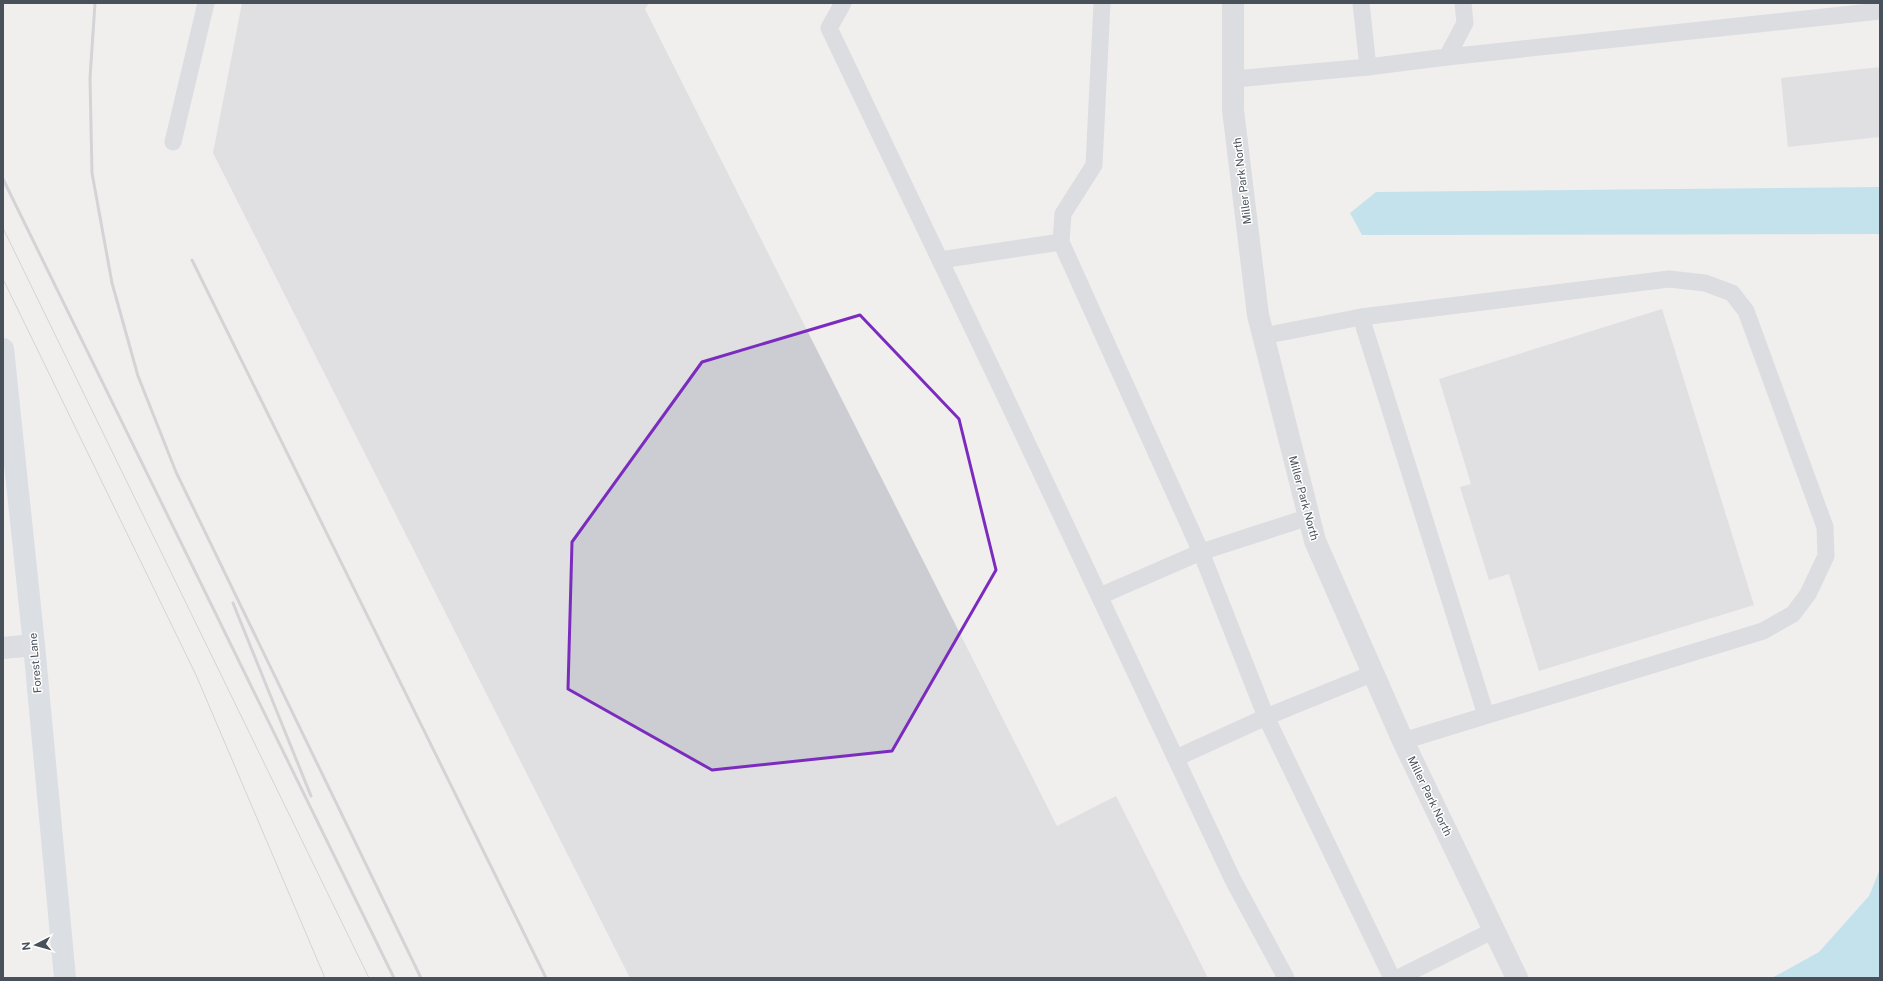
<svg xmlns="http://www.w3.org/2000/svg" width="1883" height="981" font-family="'Public Sans',sans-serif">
<rect width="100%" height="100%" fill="#f1eeee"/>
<g fill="#8fd2e6">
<path d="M1880 187V234L1362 235 1350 213 1376 192Z"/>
<path d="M1880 869V978H1772L1819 952 1869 896Z"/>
</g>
<g fill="#cccdd3">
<path d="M242 3H649L645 9 1057 826 1116 796 1208 978H630L213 153Z"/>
<path d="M1880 67V137L1788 147 1781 78Z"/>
<path d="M1662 309 1754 605 1539 671 1509 574 1489 580 1460 487 1471 484 1439 379Z"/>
</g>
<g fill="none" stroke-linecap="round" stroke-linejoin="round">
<g stroke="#c0c8cf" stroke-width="17">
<path d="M843 3 829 28 1005 396 1233 880 1286 978"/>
<path d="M1102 3 1094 165 1063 214 1061 242 1201 552 1266 717 1392 978"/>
<path d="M1361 3 1368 67"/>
<path d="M1447 57 1880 11"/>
<path d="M1234 79 1368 67 1447 57 1465 23 1463 3"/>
<path d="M173 142 206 3"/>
<path d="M940 260 1061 242"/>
<path d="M1361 317 1486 715"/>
<path d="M1263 336 1361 317 1669 279 1705 283 1732 293 1746 311 1825 527 1826 556 1808 594 1793 614 1763 631 1403 741"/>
<path d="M1100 596 1201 552 1309 517"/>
<path d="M1176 758 1266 717 1374 673"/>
<path d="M1398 978 1494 930"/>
</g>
<path stroke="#c0c8cf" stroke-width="22" d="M1233 3V110L1258 315 1315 541 1403 741 1517 978"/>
<path stroke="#c0c8cf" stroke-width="22" d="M3 648 34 645"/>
<path stroke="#c0c9d4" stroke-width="22" d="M3 349 34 645 65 978"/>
<g stroke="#b1b3b8" stroke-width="1">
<path d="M3 228 369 978"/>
<path d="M3 279 196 675 325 978"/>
</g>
<g stroke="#b1b3b8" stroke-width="3">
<path d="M95 3 90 78 92 173 112 283 138 376 176 472 421 978"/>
<path d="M3 179 394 978"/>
<path d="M192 260 546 978"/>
<path d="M233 603 311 796"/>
</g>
</g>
<path d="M0 0H1883V981H0ZM860 315 959 419 996 570 892 751 712 770 568 689 572 542 702 362Z" fill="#f1eeee" fill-opacity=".55" fill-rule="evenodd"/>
<path fill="none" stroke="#7b2cbf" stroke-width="3" stroke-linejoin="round" d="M860 315 959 419 996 570 892 751 712 770 568 689 572 542 702 362Z"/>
<g text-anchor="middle" stroke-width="3" stroke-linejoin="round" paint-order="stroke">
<g font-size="11" fill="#48515a" stroke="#fff">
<text transform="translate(1242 181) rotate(-97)" y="4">Miller Park North</text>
<text transform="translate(1304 498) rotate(75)" y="4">Miller Park North</text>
<text transform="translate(35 663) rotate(-95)" y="4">Forest Lane</text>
<text transform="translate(1430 796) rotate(64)" y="4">Miller Park North</text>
</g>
</g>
<rect width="1883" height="981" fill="none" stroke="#48515a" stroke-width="8"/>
<g transform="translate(36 945) rotate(264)" stroke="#ffffff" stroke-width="3" paint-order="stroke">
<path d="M0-3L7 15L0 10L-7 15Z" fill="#48515a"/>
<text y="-6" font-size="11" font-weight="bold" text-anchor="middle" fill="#48515a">N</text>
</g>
</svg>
